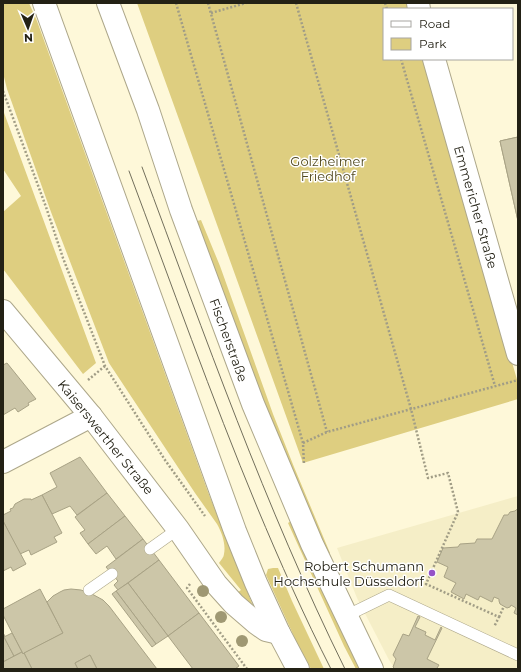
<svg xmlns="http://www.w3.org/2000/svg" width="521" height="672" font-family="Montserrat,sans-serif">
<rect width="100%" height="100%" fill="#fef8d9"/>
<path fill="#f5eec7" d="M518 496V669H395L389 660 357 598 337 548Z"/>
<g fill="#dece80">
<path d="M3 3H29L37 21 208 492 253 606 252 607 234 595 241 590 219 563C221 560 224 557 224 554 226 544 222 533 217 524L195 493 109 363 51 212 7 89 3 73Z"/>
<path d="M137 3H408L410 9H384V59H424L518 383V399L303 463Z"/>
<path d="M3 110 96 363 83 374 3 269V212L21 196 3 169Z"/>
<path d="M201 220 220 266 273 414 294 467 330 553H328C279 445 237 333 197 221Z"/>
<path d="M291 521 328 603 360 669H356L344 646 288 523Z"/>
<path d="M273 568H278L292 601 324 669H311L297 643 266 575 268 569Z"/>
</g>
<g fill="#ccc6a8" stroke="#a8a285">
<path d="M518 137V221L500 141Z"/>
<path d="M518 137V221L500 141Z"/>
<path d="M7 363 36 399 28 403 29 405 18 412 15 408 3 415V365Z"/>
<path d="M80 457 107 493 77 515 70 506 52 514 42 495 57 487 50 473Z"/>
<path d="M107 493 125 516 88 544 80 533 85 530 75 517Z"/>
<path d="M42 495 62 533 54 537 57 542 31 555 29 550 20 554 3 521V515L11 511 10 509 13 508 15 504 24 499H31V500Z"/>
<path d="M518 509V615L514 613 516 608 511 605 510 607 507 608 500 604 499 601V599L494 597 492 602 480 596 478 600 466 594 464 599 451 592 456 583 444 577 448 567 437 562 443 548 458 547 460 544 475 543 477 539H492L504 515H508L510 512 515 511 516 510Z"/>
<path d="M125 516 143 539 116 559 107 546 96 554 88 544Z"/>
<path d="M3 521 26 564 13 571 11 567 3 571Z"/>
<path d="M143 539 159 560 118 590 114 585 118 581 106 567Z"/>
<path d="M159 560 199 613 168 636 128 583Z"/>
<path d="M128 583 168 636 156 644 116 591Z"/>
<path d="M40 589 63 633 23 654 3 615V609Z"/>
<path d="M71 589 81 590 92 594 103 600 109 606 157 669H97L90 655 75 663 78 669H32L24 653 63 633 47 602 53 596 60 592 64 590Z"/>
<path d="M116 591 156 644 152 647 112 594Z"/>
<path d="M199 613 239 666 235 669H193L168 636Z"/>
<path d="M418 616 420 617 415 627 426 632 425 635 435 640 441 627 442 628 427 659 439 665 437 668 438 669H395L393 667 396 659 393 655 403 634 409 636Z"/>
<path d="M3 633 5 636 4 637 14 656 3 662Z"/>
<path d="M12 633 22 652 14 656 4 637Z"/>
<path d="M22 652 23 654 24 653 32 669H3V662Z"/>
<path d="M90 655 97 669H78L75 663Z"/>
</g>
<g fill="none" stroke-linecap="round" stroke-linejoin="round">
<g stroke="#ada78a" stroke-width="12">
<g id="service">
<path d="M150 549 178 529"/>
<path d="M89 590 112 574"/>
<path d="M346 616 389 595 518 655"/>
</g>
</g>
<g stroke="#ada78a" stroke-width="24">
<g id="minor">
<path d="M418 3 419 9"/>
<path d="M434 59 518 354"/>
<path d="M3 311 91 416 178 529 216 584 234 604 256 623 266 630 279 633"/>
<path d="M3 462 91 416"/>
</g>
</g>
<g stroke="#ada78a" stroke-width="24">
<g id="secondary">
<path d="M44 3 235 531 256 583 279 633 298 669"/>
<path d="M108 3 148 110 181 210 253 404 312 544 372 669"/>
</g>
</g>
<g stroke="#a19d86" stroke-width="2.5" stroke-dasharray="2 2" stroke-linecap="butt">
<path d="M176 3 303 443 304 465"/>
<path d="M208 3 327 432"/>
<path d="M296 3 411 409 428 478 448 473 458 512 426 584 499 617 494 627"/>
<path d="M385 3 387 9"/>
<path d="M211 13 246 3"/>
<path d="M401 59 495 386"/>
<path d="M3 91 46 207 63 258 105 366 165 460 205 516"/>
<path d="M88 380 105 366"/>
<path d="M303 443 327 432 518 380"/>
<path d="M190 584 187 588 247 669"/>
<path d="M499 617 504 606"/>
</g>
<use href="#service" stroke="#fff" stroke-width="11"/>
<use href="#minor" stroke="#fff" stroke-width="22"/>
<use href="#secondary" stroke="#fff" stroke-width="22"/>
<g stroke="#726f5c" stroke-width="1">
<path d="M142 167C205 336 265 507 345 669"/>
<path d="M129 171C171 283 211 396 257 507 280 562 304 616 331 669"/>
</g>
</g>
<g fill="#9f9873">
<circle cx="203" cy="591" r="6"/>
<circle cx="221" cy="617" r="6"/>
<circle cx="242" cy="641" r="6"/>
</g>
<circle fill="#9552c7" stroke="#fff" stroke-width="1.5" cx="432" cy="573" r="4"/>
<g text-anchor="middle" stroke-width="3" stroke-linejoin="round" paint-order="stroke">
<g font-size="13" fill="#524a20" stroke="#fff">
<text x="328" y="166">Golzheimer<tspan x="328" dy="15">Friedhof</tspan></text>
</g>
<g font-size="13" fill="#232115" stroke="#fff">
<text transform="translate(476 207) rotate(74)" y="5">Emmericher Straße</text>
<text transform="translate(229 340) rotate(70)" y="5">Fischerstraße</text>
<text transform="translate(106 437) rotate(51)" y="5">Kaiserswerther Straße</text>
</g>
<g font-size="13" fill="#232115" stroke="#fff" text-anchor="end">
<text x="424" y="571">Robert Schumann<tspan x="424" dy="15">Hochschule Düsseldorf</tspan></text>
</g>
</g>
<rect width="521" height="672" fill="none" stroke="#232115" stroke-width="8"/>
<rect x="383" y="8" width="130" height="52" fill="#ffffff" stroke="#a7a6a1"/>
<rect x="391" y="21" width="20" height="6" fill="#ffffff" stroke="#a7a6a1"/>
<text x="419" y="28" font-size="12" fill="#232115">Road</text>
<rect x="391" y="38" width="20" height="12" fill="#dece80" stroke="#a7a6a1"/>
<text x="419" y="48" font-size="12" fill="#232115">Park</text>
<g transform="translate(28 28) rotate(178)" stroke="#ffffff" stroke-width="3" paint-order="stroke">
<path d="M0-3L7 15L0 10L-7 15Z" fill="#232115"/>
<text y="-6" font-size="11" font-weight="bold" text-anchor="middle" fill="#232115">N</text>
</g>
</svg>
